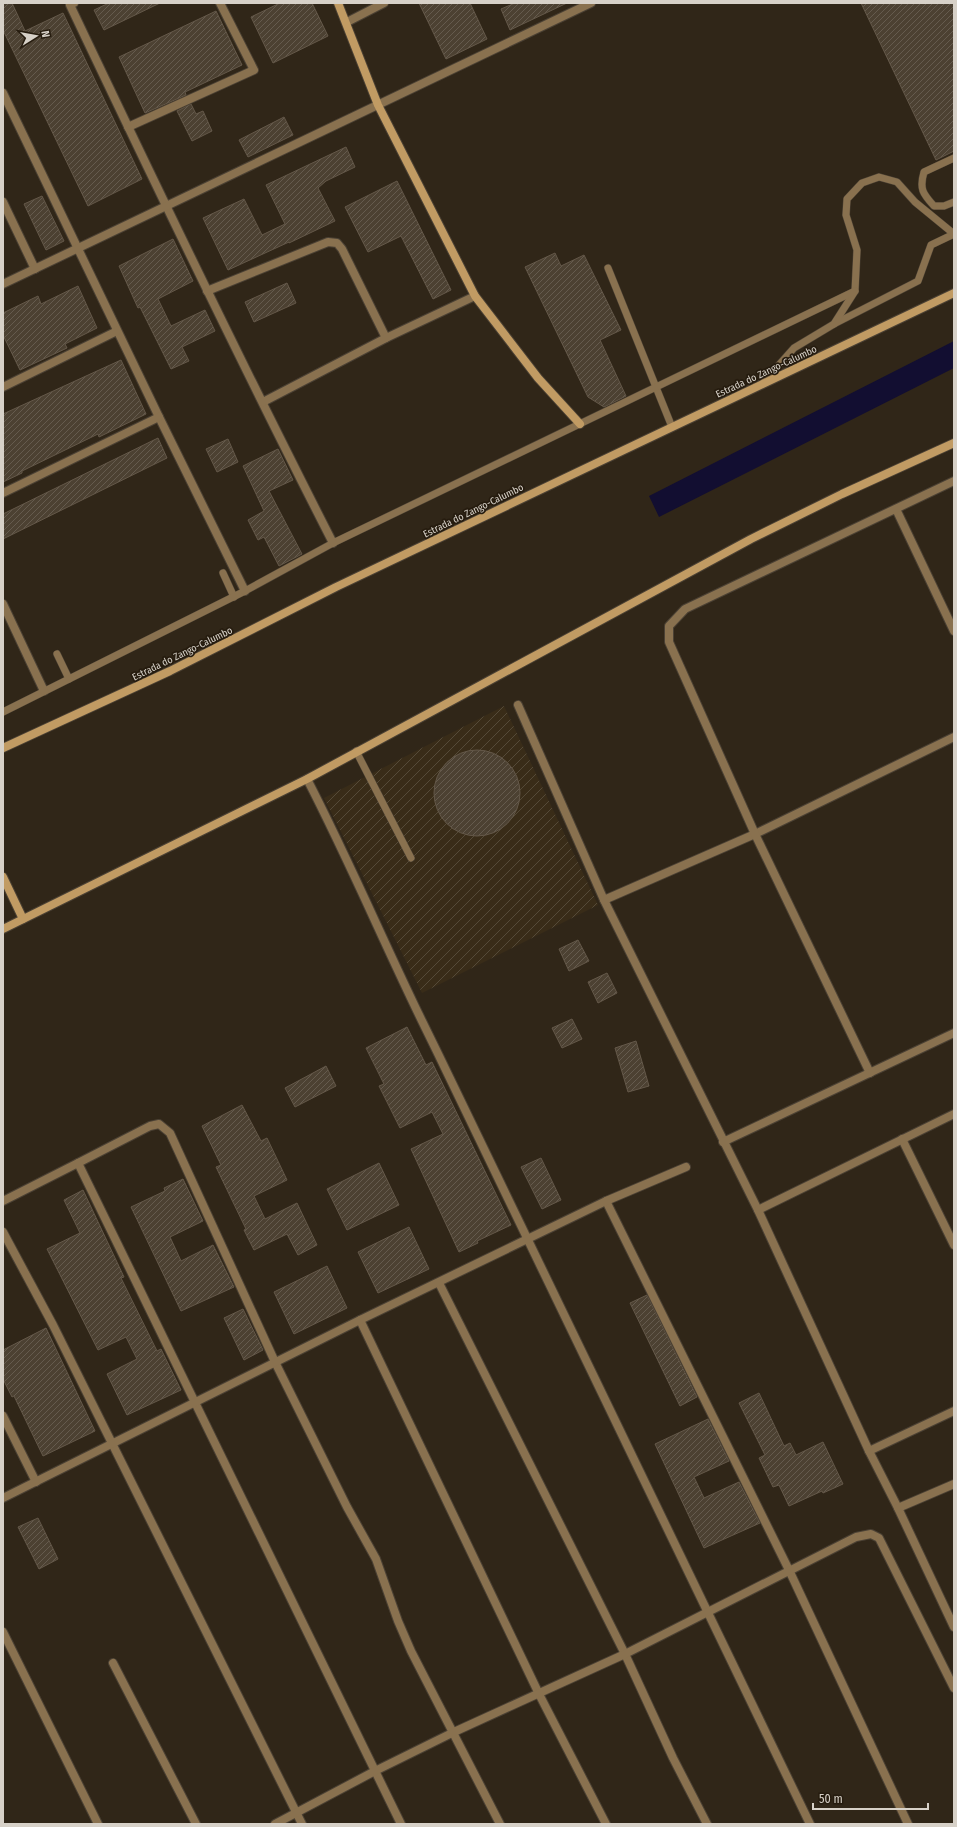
<svg xmlns="http://www.w3.org/2000/svg" width="957" height="1827" font-family="'Fira Sans Condensed',sans-serif">
<defs>
<pattern id="industrial-furrows" width="10" height="10" patternUnits="userSpaceOnUse"><rect width="10" height="10" fill="#392c18"/><path d="M-1 1l2-2M0 10L10 0M9 11l2-2" fill="none" stroke="#554a38"/></pattern>
<pattern id="building-hatch" width="6" height="6" patternUnits="userSpaceOnUse"><rect width="6" height="6" fill="#4c4132"/><path d="M-1 1l2-2M0 6l6-6M5 7l2-2" fill="none" stroke="#655b4e"/></pattern>
</defs>
<rect width="100%" height="100%" fill="#302618"/>
<path fill="url(#industrial-furrows)" d="M504 706 598 905 422 993 324 798Z"/>
<path fill="#120e31" d="M954 341V368L659 517 649 496Z"/>
<g fill="url(#building-hatch)" stroke="#645849">
<path d="M3 3H12L25 31 63 13 142 179 88 206 3 30Z"/>
<path d="M109 3H160L104 30 94 10Z"/>
<path d="M280 3H312L328 36 273 63 251 17Z"/>
<path d="M419 3H470L487 39 446 59Z"/>
<path d="M515 3H567L510 30 501 9Z"/>
<path d="M861 3H954V151L936 160Z"/>
<path d="M216 11 242 65 185 92 186 95 145 113 119 57Z"/>
<path d="M191 104 196 114 203 111 212 131 192 141 177 111Z"/>
<path d="M284 117 293 135 248 157 239 140Z"/>
<path d="M346 147 355 167 326 181 318 188 335 221 289 243V242L228 270 203 218 244 199 262 235 285 224 266 185Z"/>
<path d="M397 181 451 290 433 299 401 236 368 252 345 207Z"/>
<path d="M42 196 64 241 46 250 24 204Z"/>
<path d="M173 239 193 281 158 299 171 326 205 310 215 331 182 347 189 361 171 369 140 307 138 308 119 266Z"/>
<path d="M555 253 561 266 584 255 621 330 600 340 626 396 604 407 588 397 525 267Z"/>
<path d="M287 283 296 303 254 322 245 302Z"/>
<path d="M78 286 97 328 65 344 67 348 20 370 3 335V313L38 296 41 304Z"/>
<path d="M121 360 146 414 99 437 98 434 22 471V473L3 482V414Z"/>
<path d="M158 438 167 458 3 539V514Z"/>
<path d="M228 439 238 462 217 472 206 449Z"/>
<path d="M278 449 293 480 269 491 302 554 279 566 264 537 258 540 248 520 264 511 243 466Z"/>
<circle cx="477" cy="793" r="43"/>
<path d="M578 940 589 961 569 971 559 949Z"/>
<path d="M607 973 617 993 598 1003 588 982Z"/>
<path d="M572 1019 582 1039 562 1048 552 1028Z"/>
<path d="M407 1027 426 1065 432 1062 511 1225 477 1241 478 1243 459 1252 411 1149 443 1134 432 1112 400 1128 379 1086 384 1084 366 1048Z"/>
<path d="M636 1041 649 1086 628 1092 615 1048Z"/>
<path d="M326 1066 336 1086 295 1107 285 1088Z"/>
<path d="M242 1105 261 1141 267 1138 287 1180 254 1196 265 1219 297 1203 317 1245 298 1255 287 1234 254 1250 244 1230 246 1229 216 1167 221 1165 202 1126Z"/>
<path d="M541 1158 561 1200 542 1209 521 1167Z"/>
<path d="M379 1163 399 1205 347 1230 327 1189Z"/>
<path d="M183 1179 203 1221 170 1237 176 1250 181 1261 213 1245 234 1287 181 1311 131 1207 165 1191 164 1188Z"/>
<path d="M83 1190 124 1277 121 1278 157 1351 161 1349 181 1390 127 1415 107 1374 137 1359 126 1337 98 1350 47 1249 80 1233 64 1200Z"/>
<path d="M409 1227 429 1269 378 1293 358 1252Z"/>
<path d="M327 1266 347 1308 294 1334 274 1292Z"/>
<path d="M647 1295 697 1397 680 1406 630 1303Z"/>
<path d="M243 1309 263 1350 244 1360 224 1318Z"/>
<path d="M46 1328 95 1431 43 1456 14 1396 12 1397 3 1379V1350Z"/>
<path d="M759 1393 784 1446 790 1443 796 1455 823 1442 843 1484 823 1493 822 1491 789 1506 779 1485 773 1487 759 1458 765 1455 739 1403Z"/>
<path d="M708 1419 729 1461 694 1477 704 1498 739 1482 760 1523 704 1548 655 1444Z"/>
<path d="M38 1518 58 1559 39 1569 18 1527Z"/>
</g>
<g fill="none" stroke-linecap="round" stroke-linejoin="round">
<g stroke="#4b4134" stroke-width="8">
<g id="lane">
<path d="M954 158 924 172C919 189 923 194 934 206H944L954 202"/>
<path d="M608 268 672 427"/>
<path d="M834 324 918 281 931 245 954 234"/>
<path d="M762 384 794 348 834 324 855 291 857 250 846 215 847 199 862 183 879 177 897 182 915 202 954 234"/>
<path d="M223 573 234 597"/>
<path d="M57 654 69 679"/>
<path d="M3 712 245 591 333 543 855 291"/>
<path d="M356 751 411 858"/>
</g>
</g>
<g stroke="#4b4134" stroke-width="10">
<g id="street">
<path d="M74 3 70 5C156 186 242 365 333 543"/>
<path d="M347 22 384 3"/>
<path d="M3 93 159 417 245 591"/>
<path d="M128 127 254 70 220 3"/>
<path d="M3 202 35 269"/>
<path d="M3 284 591 3"/>
<path d="M207 291 328 242 337 243 342 249 386 338"/>
<path d="M3 387 117 331"/>
<path d="M263 402 386 338 475 296"/>
<path d="M3 493 159 417"/>
<path d="M896 509 954 631"/>
<path d="M3 604 44 691"/>
<path d="M518 705 604 900 758 1210 869 1451 898 1508 954 1627"/>
<path d="M307 779C348 858 383 941 422 1021 553 1288 682 1556 810 1824"/>
<path d="M604 900 755 834 954 737"/>
<path d="M870 1073 755 834 669 642V626L685 609 954 481"/>
<path d="M902 1139 954 1245"/>
<path d="M723 1142 954 1033"/>
<path d="M78 1163 150 1126 159 1124 170 1133 275 1362 347 1507 376 1559 398 1621 411 1651 500 1824"/>
<path d="M3 1201 78 1163 401 1824"/>
<path d="M606 1201 789 1570 908 1824"/>
<path d="M758 1210 954 1114"/>
<path d="M3 1232 53 1325 302 1824"/>
<path d="M439 1283 625 1654 673 1758 707 1824"/>
<path d="M360 1320 539 1694 606 1824"/>
<path d="M3 1416 36 1482"/>
<path d="M869 1451 954 1411"/>
<path d="M3 1498 360 1320 606 1201 686 1167"/>
<path d="M898 1508 954 1484"/>
<path d="M3 1632 98 1824"/>
<path d="M113 1663 196 1824"/>
<path d="M275 1824 375 1771 454 1732 625 1654 856 1537 871 1534 879 1538 954 1688"/>
</g>
</g>
<g stroke="#4b4134" stroke-width="10">
<g id="secondary">
<path d="M338 3 378 105 475 296 538 378 580 424"/>
<path d="M3 748 170 671 336 587 954 293"/>
<path d="M3 877 23 919"/>
<path d="M3 929 307 779 751 539 842 494 954 443"/>
</g>
</g>
<use href="#lane" stroke="#89714f" stroke-width="7"/>
<use href="#street" stroke="#89714f" stroke-width="8"/>
<use href="#secondary" stroke="#c19b63" stroke-width="8"/>
</g>
<g text-anchor="middle" stroke-width="3.5" stroke-linejoin="round" paint-order="stroke">
<g font-size="10" fill="#d7d1c8" stroke="#261c0f">
<text transform="translate(766 371) rotate(-25)" y="4">Estrada do Zango-Calumbo</text>
<text transform="translate(473 510) rotate(-26)" y="4">Estrada do Zango-Calumbo</text>
<text transform="translate(182 653) rotate(-26)" y="4">Estrada do Zango-Calumbo</text>
</g>
</g>
<rect width="957" height="1827" fill="none" stroke="#d7d1c8" stroke-width="8"/>
<g transform="translate(36 36) rotate(79)" stroke="#261c0f" stroke-width="3" paint-order="stroke">
<path d="M0-3L7 15L0 10L-7 15Z" fill="#d7d1c8"/>
<text y="-6" font-size="11" font-weight="bold" text-anchor="middle" fill="#d7d1c8">N</text>
</g>
<path d="M813 1803v6h115v-6" fill="none" stroke="#d7d1c8" stroke-width="2"/>
<text x="819" y="1803" font-size="12" fill="#d7d1c8" stroke="#261c0f" stroke-width="3" paint-order="stroke">50 m</text>
</svg>
